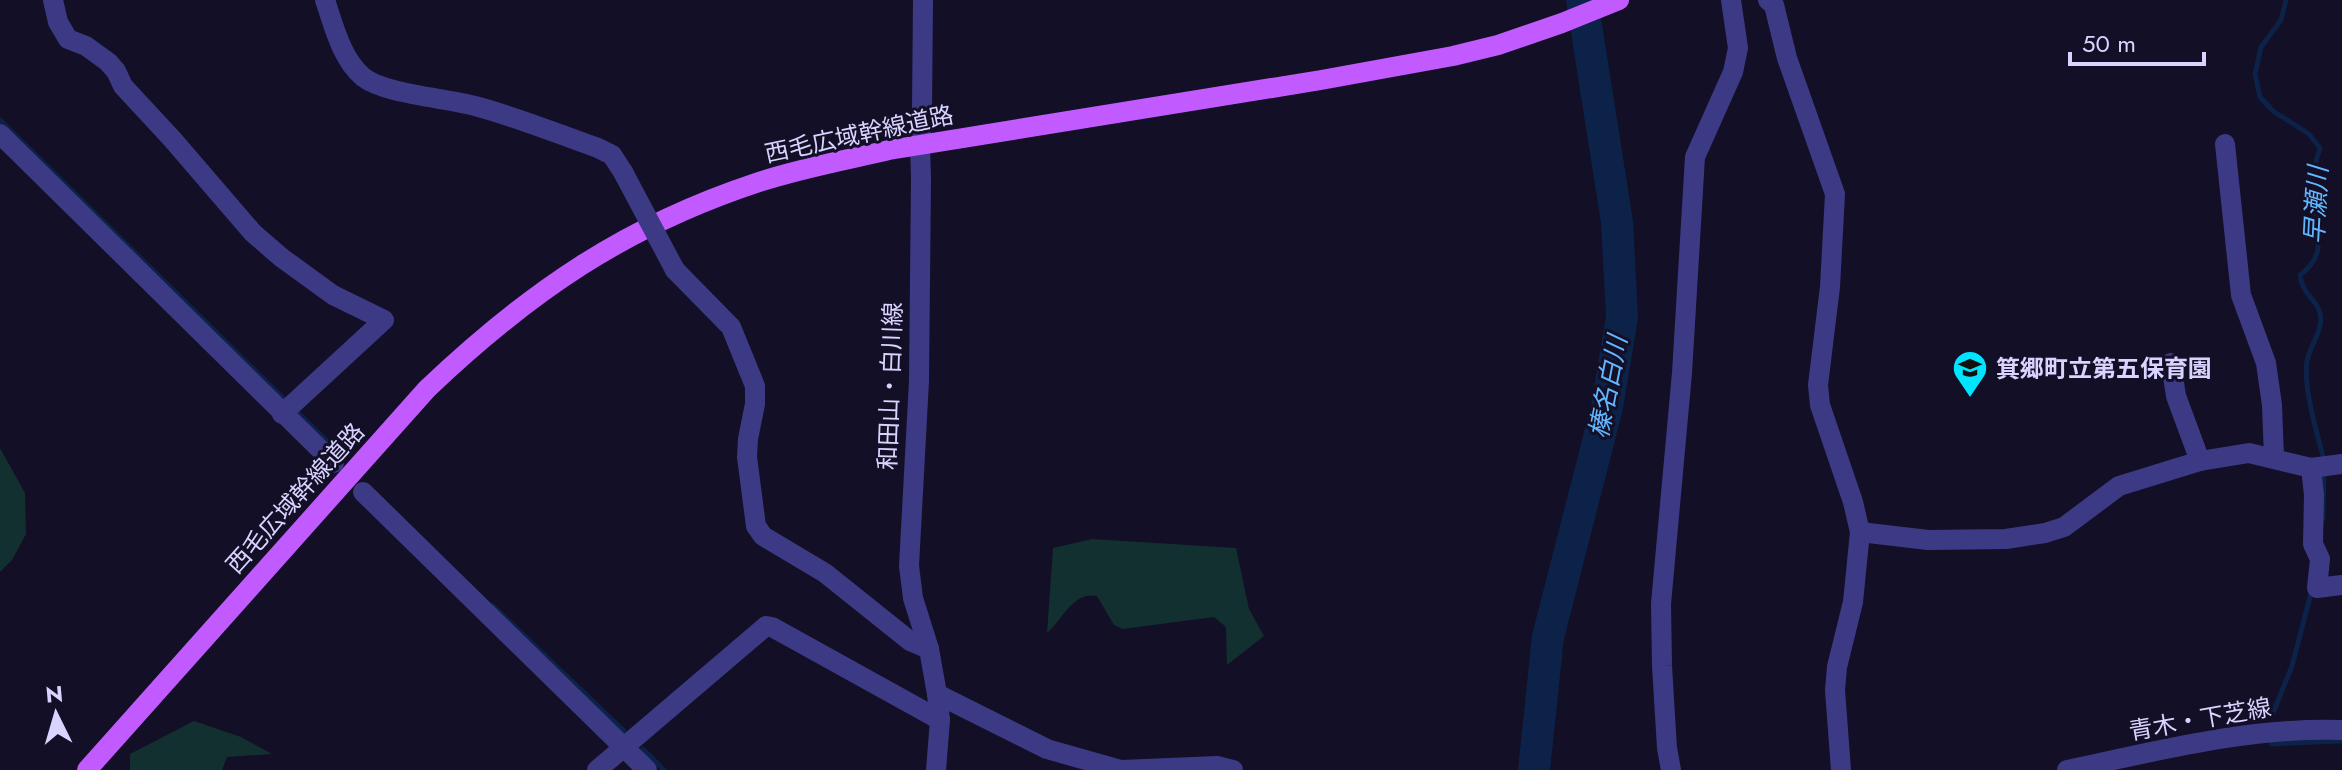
<svg xmlns="http://www.w3.org/2000/svg" width="2342" height="770" viewBox="0 0 2342 770" font-family="Jost,'Noto Sans JP',sans-serif">
	<rect width="100%" height="100%" fill="#130f26"/>
	<g fill="#12302f">
		<polygon points="0,448 25,493 26,534 12,560 0,572"/>
		<path d="M 1092,539 L 1236,548 L 1249,609 L 1264,636 L 1227,665 L 1226,627 L 1214,617 L 1123,629 L 1114,625 L 1097,596 C 1073,591 1063,619 1047,633 L 1053,548 Z"/>
		<polygon points="194,721 241,737 272,754 227,757 222,770 130,770 130,754"/>
	</g>
	<g fill="none" stroke-linecap="round" stroke-linejoin="round">
		<g stroke="#0c2248" stroke-width="5">
			<path d="M 2286,0 L 2281,20 L 2261,47 L 2255,74 L 2260,97 L 2273,111 L 2309,134 L 2320,148 C 2312,170 2311,194 2314,218 C 2315,227 2319,240 2318,249 C 2316,260 2308,269 2300,275 C 2302,295 2317,299 2320,313 C 2324,331 2310,344 2307,361 C 2303,388 2317,433 2324,460"/>
			<polyline points="0,120 287,402"/>
			<polyline points="294,409 341,455"/>
			<polyline points="2323,519 2324,470"/>
			<polyline points="493,606 624,731"/>
			<polyline points="2273,713 2292,666 2312,589"/>
			<polyline points="2271,744 2342,741"/>
			<polyline points="643,749 664,770"/>
		</g>
		<polyline stroke="#0c2248" stroke-width="32" points="1534,770 1548,637 1607,407 1622,317 1617,222 1582,0"/>
		<g stroke="#3d3a85" stroke-width="20">
			<polyline points="53,0 58,22 68,39 86,46 108,62 116,71 123,86 173,140 253,233 282,258 333,295 384,320 282,414"/>
			<path d="M 325,0 C 334,26 341,58 363,77 C 384,94 447,98 475,106 C 517,117 558,134 598,148 L 612,155 L 623,172"/>
			<polyline points="923,0 922,110 920,145 921,178 919,381 909,566 913,598 929,649 937,694 940,720 936,770"/>
			<polyline points="1768,0 1774,5 1787,58 1835,194 1830,287 1818,385 1820,405 1853,502 1860,532 1853,602 1837,667 1835,690 1841,770"/>
			<polyline points="0,134 334,463"/>
			<polyline points="2225,144 2241,295 2266,363 2272,405 2274,458"/>
			<polyline points="675,270 731,327 755,386 755,404 748,439 747,457 756,526 763,536 825,573 910,641 929,649"/>
			<polyline points="2171,363 2176,396 2200,461"/>
			<polyline points="2311,468 2314,495 2313,544 2320,559 2317,588 2342,585"/>
			<polyline points="363,492 647,770"/>
			<polyline points="1860,532 1928,540 2006,539 2045,533 2064,527 2119,486 2200,461 2249,453 2311,468 2342,464"/>
			<polyline points="937,694 1047,749 1121,770 1217,766 1233,770"/>
			<polyline points="597,770 766,626 772,627 940,720"/>
			<polyline points="1671,770 1667,748 1662,666 1661,604 1682,373 1695,157 1733,72 1738,48 1731,0"/>
			<path d="M 2067,770 C 2158,751 2248,727 2342,730"/>
		</g>
		<path stroke="#c25bff" stroke-width="20" d="M 87,770 L 427,389 C 529,292 625,226 759,182 C 802,168 846,160 889,150 L 1321,80 L 1453,56 L 1498,45 L 1562,23 L 1619,0"/>
		<polyline stroke="#3d3a85" stroke-width="20" points="623,172 675,270"/>
	</g>
	<defs>
		<symbol id="school-pin" viewBox="-11 -11 22 30"><path d="M0 17L-7.5 6A9.5 9.5 0 1 1 7.5 6Z" fill="#00e5ff" stroke="#130f26"/><path d="M0-5L7-2L0 1L-7-2ZM-4 1L0 2.5L4 1V4Q0 6-4 4Z" fill="#111"/></symbol>
	</defs>
	<g fill-rule="evenodd">
		<use href="#school-pin" x="1950" y="348" width="40" height="54"/>
	</g>
	<g text-anchor="middle" dominant-baseline="central" stroke-width="6" stroke-linejoin="round" paint-order="stroke">
		<g font-size="24" fill="#d9d4ff" stroke="#130f26">
			<text transform="translate(859 134) rotate(-12)">西毛広域幹線道路</text>
			<text transform="translate(890 386) rotate(-88)">和田山・白川線</text>
			<text transform="translate(295 498) rotate(-48)">西毛広域幹線道路</text>
			<text transform="translate(2200 719) rotate(-10)">青木・下芝線</text>
		</g>
		<g font-size="24" font-weight="bold" fill="#d9d4ff" stroke="#130f26" text-anchor="start">
			<text x="1996" y="368">箕郷町立第五保育園</text>
		</g>
		<g font-size="26" font-style="italic" fill="#62b6ff" stroke="#130f26">
			<text transform="translate(2316 205) rotate(-87)">早瀬川</text>
			<text transform="translate(1608 387) rotate(-79)">榛名白川</text>
		</g>
	</g>
	<g transform="translate(56 714) rotate(355)" stroke="#130f26" stroke-width="6" paint-order="stroke">
	<path d="M0-6L14 30L0 20L-14 30Z" fill="#d9d4ff"/>
	<text y="-12" font-size="22" font-weight="bold" text-anchor="middle" fill="#d9d4ff">N</text>
	</g>
	<path d="M2070 52v12h134v-12" fill="none" stroke="#d9d4ff" stroke-width="4"/>
	<text x="2082" y="52" font-size="24" fill="#d9d4ff" stroke="#130f26" stroke-width="6" paint-order="stroke">50 m</text>
</svg>
